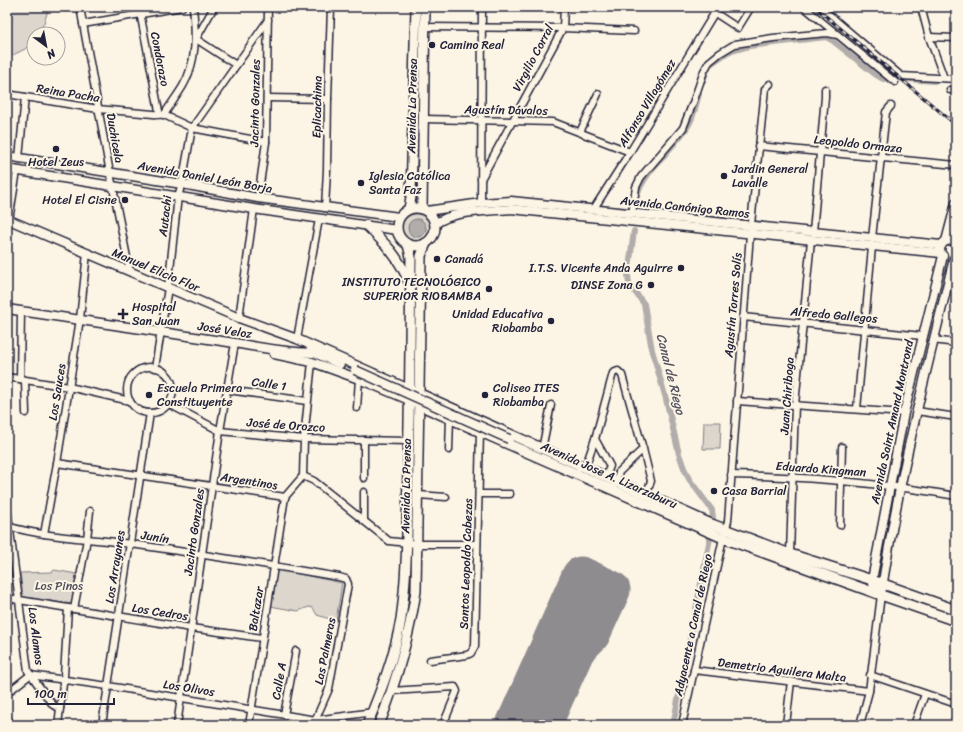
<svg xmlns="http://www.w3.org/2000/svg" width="963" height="732" viewBox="0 0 963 732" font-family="Sriracha,sans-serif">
	<rect width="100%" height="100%" fill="#fcf5e5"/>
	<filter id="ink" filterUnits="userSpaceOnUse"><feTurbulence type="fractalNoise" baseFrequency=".025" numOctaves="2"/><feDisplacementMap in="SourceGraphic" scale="8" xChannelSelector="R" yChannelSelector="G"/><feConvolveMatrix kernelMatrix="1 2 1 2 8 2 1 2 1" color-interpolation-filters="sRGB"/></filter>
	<g filter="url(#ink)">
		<g fill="#dcd6cc" stroke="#7f7c84">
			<polygon points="7,7 49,7 44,23 38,34 34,34 34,40 25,49 7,58"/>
			<circle cx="416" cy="228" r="14"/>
			<polygon points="704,422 721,422 720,449 703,449"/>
			<polygon points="276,569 342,583 336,621 317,615 313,608 309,607 298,611 270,606"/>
			<polygon points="54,570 77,574 72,604 23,597 20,573 52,572"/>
		</g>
		<circle fill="#b2adab" stroke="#78757e" cx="417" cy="228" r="9"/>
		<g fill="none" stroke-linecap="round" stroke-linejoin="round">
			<g stroke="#b2adab" stroke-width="6">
				<polyline points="907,79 934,81"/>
				<polyline points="703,81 709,65 728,52 749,46 826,37 833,41 876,75 883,79 889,79"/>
				<path d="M 637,197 C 641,174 675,147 688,126 C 694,117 696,104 699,94"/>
				<polyline points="634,231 628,275 629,284 644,304 652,350 666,399 679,454 684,468 689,479 712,510 713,518"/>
				<polyline points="673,725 710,538"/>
			</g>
			<polyline stroke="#8f8c90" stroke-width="39" points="515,725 581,576 611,590 591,634 576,649 542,725"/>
			<defs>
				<g id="street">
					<polyline points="80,7 110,173 130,272"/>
					<polyline points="139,7 159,111 158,115"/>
					<polyline points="804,7 895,82"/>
					<polyline points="820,7 901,76 956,79"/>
					<polyline points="921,7 929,37 944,78"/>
					<polyline points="715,13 738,28 751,7"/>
					<polyline points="83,24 182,7"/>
					<polyline points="425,27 563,28 634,31"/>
					<polyline points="929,37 956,38"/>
					<polyline points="196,39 236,65"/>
					<polyline points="196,39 214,7"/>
					<polyline points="950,90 956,90"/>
					<polyline points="7,94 98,109 164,115 192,128 266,142"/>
					<polyline points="267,98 328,99"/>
					<path d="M 164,115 C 170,105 177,96 183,86 C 197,62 196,34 193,7"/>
					<polyline points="424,119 553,122 630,152"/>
					<polyline points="580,132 598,94"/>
					<polyline points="758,146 956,165"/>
					<polyline points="19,158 25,97"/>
					<polyline points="481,179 563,28 564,7"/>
					<polyline points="258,198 266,142 268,7"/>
					<polyline points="481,203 482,7"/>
					<polyline points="325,208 327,170 328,99 331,7"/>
					<polyline points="593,210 630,152 718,7"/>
					<polyline points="632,214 636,187 641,177 683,128 694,100 704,71 709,62 720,53 735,44 773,38 816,34 827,33 838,35"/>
					<polyline points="9,220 17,171"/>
					<polyline points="813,232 825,97 825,89"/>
					<polyline points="872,238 886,112 891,106"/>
					<polyline points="743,317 922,336"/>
					<polyline points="239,318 254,209"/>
					<polyline points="297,339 319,219"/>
					<polyline points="933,340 956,343"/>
					<circle cx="150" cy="390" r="23"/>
					<polyline points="155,368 168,288 178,196 182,184 192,128 268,20"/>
					<polyline points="7,377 69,387 130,401"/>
					<polyline points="20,379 21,311"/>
					<polyline points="25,380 26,413"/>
					<polyline points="228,390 307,401"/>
					<polyline points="737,401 904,413"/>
					<polyline points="169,404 220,431 304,439 409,441"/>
					<polyline points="357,408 359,379"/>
					<polyline points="857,409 872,247"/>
					<polyline points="917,411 956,417"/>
					<polyline points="595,439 610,466 606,477"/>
					<polyline points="364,440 364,478"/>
					<polyline points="542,449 551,405"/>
					<polyline points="449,450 450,418"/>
					<polyline points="57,463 285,497"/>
					<polyline points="585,468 595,439 613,373 618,371 622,375 643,449 651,481 646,495"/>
					<path d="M 731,475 C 807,477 881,483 956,496"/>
					<polyline points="303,476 314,481 389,541 417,544 477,544"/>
					<polyline points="303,476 304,439 312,362"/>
					<polyline points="615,484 619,472 643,449"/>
					<polyline points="364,492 364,521"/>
					<polyline points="479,494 510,494"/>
					<polyline points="418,495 446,497"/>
					<polyline points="285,497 303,476"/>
					<polyline points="7,507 28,671 53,705 60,708"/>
					<polyline points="840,525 842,447"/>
					<path d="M 7,526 C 47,538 90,538 131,544 C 200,554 269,565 339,577 L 346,579 L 348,584 L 329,689 L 313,725"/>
					<polyline points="44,534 57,463 80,319 87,253"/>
					<polyline points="790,554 795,405 811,240"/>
					<polyline points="7,598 191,628 262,638"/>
					<polyline points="74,609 87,539 90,511"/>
					<polyline points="430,660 467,655 471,653 475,646 480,431"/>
					<polyline points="694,670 869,691"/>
					<polyline points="870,675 956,704"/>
					<polyline points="391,691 455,687 457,691 443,725"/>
					<polyline points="7,693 30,675 108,686 316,720 373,712"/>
					<polyline points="284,715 296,651"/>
					<polyline points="7,718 11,725"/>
					<polyline points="58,725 64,676 68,608"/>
					<polyline points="102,725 150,413"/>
					<polyline points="177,725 220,431 235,343"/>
					<polyline points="249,725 285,497"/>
					<polyline points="682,725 723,538 728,521 750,234 765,89 770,84"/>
					<polyline points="786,725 791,681"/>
					<polyline points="860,725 869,691 881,595"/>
					<polyline points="914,725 925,694"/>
				</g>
				<g id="secondary">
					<polyline points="7,156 182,184 258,198 399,217"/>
					<polyline points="7,169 254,209 397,230"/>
					<polyline points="427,211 481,203 511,201 941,245"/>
					<polyline points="7,219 239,318 297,339 418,393"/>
					<path d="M 435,224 C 454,210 488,211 511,209 L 941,253"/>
					<polyline points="946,241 956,203"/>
					<path d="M 940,249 C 942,241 949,238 956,242"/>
					<path d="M 7,309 L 235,343 C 261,348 287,352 313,353"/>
					<polyline points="310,351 340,364"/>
					<polyline points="274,354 312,362 359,379 414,402"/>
					<polyline points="876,593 872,580 904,413 943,256"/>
					<path d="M 881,595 C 898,482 926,370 954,259"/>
				</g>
				<g id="primary">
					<circle cx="416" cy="227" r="19"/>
					<polyline points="409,209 411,197 416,7"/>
					<polyline points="422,209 425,7"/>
					<path d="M 366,225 C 385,243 399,257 409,282"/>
					<polyline points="418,393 709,523 790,554 872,580 956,610"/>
					<polyline points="419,405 723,538 881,595 956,621"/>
					<path d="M 367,725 C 381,691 395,655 401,619 C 408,569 407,518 408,468 C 410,398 410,327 411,257 L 408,245"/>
					<path d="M 379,725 C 396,682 409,637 416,591 L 421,256 L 426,243"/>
				</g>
			</defs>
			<use href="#street" stroke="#22223b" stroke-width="9"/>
			<use href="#secondary" stroke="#22223b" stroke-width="11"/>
			<use href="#primary" stroke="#22223b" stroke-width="12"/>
			<use href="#street" stroke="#fcf5e5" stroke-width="6"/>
			<use href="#secondary" stroke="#fcf5e5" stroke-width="8"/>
			<use href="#primary" stroke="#fcf5e5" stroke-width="9"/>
			<defs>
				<polyline id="rail" points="815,7 956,125"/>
			</defs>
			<use href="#rail" stroke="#22223b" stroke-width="3"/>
			<use href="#rail" stroke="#fcf5e5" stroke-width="1.5" stroke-dasharray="4.5" stroke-linecap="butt"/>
			<defs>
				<polyline id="secondary-bridge" points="355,370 509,439"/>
			</defs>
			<use href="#secondary-bridge" stroke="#22223b" stroke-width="11" stroke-linecap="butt"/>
			<use href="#secondary-bridge" stroke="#fcf5e5" stroke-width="8"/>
		</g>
	</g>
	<g fill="#22223b" stroke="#fcf5e5" stroke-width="1.5">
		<circle cx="432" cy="45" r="4"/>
		<circle cx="56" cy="149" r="4"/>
		<circle cx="724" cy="176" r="4"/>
		<circle cx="361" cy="183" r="4"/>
		<circle cx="125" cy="200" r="4"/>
		<circle cx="437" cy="259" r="4"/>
		<circle cx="681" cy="268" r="4"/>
		<circle cx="651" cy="285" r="4"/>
		<circle cx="489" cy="289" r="4"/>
		<path d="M121 308h4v4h4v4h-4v4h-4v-4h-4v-4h4z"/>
		<circle cx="551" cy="321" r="4"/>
		<circle cx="149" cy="395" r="4"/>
		<circle cx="485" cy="395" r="4"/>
		<circle cx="714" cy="491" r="4"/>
	</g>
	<g text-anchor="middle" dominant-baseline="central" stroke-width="4" stroke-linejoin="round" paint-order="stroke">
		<g font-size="12" fill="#22223b" stroke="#fcf5e5" text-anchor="start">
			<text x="440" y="45">Camino Real</text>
			<text x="56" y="162" text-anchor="middle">Hotel Zeus</text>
			<text x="732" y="169">Jardin General<tspan x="732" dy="14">Lavalle</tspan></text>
			<text x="369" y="176">Iglesia Católica<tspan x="369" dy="14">Santa Faz</tspan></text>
			<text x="117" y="200" text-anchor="end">Hotel El Cisne</text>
			<text x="445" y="259">Canadá</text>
			<text x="673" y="268" text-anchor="end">I.T.S. Vicente Anda Aguirre</text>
			<text x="481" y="282" text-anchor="end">INSTITUTO TECNOLÓGICO<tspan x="481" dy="14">SUPERIOR RIOBAMBA</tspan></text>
			<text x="643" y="285" text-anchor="end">DINSE Zona G</text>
			<text x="132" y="307">Hospital<tspan x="132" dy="14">San Juan</tspan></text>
			<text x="543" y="314" text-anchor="end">Unidad Educativa<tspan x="543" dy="14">Riobamba</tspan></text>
			<text x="157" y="388">Escuela Primera<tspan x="157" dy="14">Constituyente</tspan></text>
			<text x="493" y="388">Coliseo ITES<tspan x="493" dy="14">Riobamba</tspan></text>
			<text x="722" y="491">Casa Barrial</text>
		</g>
		<g font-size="12" fill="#22223b" stroke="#fcf5e5">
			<text transform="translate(533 58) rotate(-62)">Virgilio Corral</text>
			<text transform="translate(160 59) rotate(79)">Condorazo</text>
			<text transform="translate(68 93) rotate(9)">Reina Pacha</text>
			<text transform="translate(255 103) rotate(-89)">Jacinto Gonzales</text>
			<text transform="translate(647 103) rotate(-59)">Alfonso Villagómez</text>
			<text transform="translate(412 106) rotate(-89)">Avenida La Prensa</text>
			<text transform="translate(317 107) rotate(-89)">Eplicachima</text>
			<text transform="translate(506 110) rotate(1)">Agustín Dávalos</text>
			<text transform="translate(115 138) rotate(80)">Duchicela</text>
			<text transform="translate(858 144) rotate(6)">Leopoldo Ormaza</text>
			<text transform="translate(205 177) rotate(10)">Avenida Daniel León Borja</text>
			<text transform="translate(685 207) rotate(6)">Avenida Canónigo Ramos</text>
			<text transform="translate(165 216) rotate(-83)">Autachi</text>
			<text transform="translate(156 270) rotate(23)">Manuel Elicio Flor</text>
			<text transform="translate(733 305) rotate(-85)">Agustín Torres Solís</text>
			<text transform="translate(834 315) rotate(5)">Alfredo Gallegos</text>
			<text transform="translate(225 330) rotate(9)">José Veloz</text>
			<text transform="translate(269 384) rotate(8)">Calle 1</text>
			<text transform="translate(57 392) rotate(-81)">Los Sauces</text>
			<text transform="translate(787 396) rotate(-86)">Juan Chiriboga</text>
			<text transform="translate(892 422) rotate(-78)">Avenida Saint Amand Montrond</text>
			<text transform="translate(286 425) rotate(4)">José de Orozco</text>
			<text transform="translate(821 469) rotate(4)">Eduardo Kingman</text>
			<text transform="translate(609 475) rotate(24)">Avenida Jose A. Lizarzaburu</text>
			<text transform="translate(249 481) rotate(9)">Argentinos</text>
			<text transform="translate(406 486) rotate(-89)">Avenida La Prensa</text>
			<text transform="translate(194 532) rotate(-82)">Jacinto Gonzales</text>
			<text transform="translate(155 537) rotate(9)">Junín</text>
			<text transform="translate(466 564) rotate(-88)">Santos Leopoldo Cabezas</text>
			<text transform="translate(115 567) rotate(-81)">Los Arrayanes</text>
			<text transform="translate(256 609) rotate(-81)">Baltazar</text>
			<text transform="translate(160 612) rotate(9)">Los Cedros</text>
			<text transform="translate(693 625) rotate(-78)">Adyacente a Canal de Riego</text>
			<text transform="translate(36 636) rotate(83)">Los Alamos</text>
			<text transform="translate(325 651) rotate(-79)">Las Palmeras</text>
			<text transform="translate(782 670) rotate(7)">Demetrio Aguilera Malta</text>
			<text transform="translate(279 681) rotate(-80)">Calle A</text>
			<text transform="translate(189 688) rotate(9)">Los Olivos</text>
		</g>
		<g font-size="12" fill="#504f5f" stroke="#fcf5e5">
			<text x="59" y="586">Los Pinos</text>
		</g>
		<g font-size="13" font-style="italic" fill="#545362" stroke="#fcf5e5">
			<text transform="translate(671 374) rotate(76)">Canal de Riego</text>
		</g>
	</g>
	<rect width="963" height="732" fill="none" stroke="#fcf5e5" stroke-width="24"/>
	<rect x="12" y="12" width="939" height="708" fill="none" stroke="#22223b" stroke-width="1.5" filter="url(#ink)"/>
	<g transform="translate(46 46) rotate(148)"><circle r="19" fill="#fcf5e5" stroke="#a5a1a1"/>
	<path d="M0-3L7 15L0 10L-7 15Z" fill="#22223b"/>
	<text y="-6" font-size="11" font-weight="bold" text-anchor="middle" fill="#22223b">N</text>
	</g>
	<path d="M28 698v6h86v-6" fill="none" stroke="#22223b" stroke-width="2"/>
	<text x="34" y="698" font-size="12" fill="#22223b" stroke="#fcf5e5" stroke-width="3" paint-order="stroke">100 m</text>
</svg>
